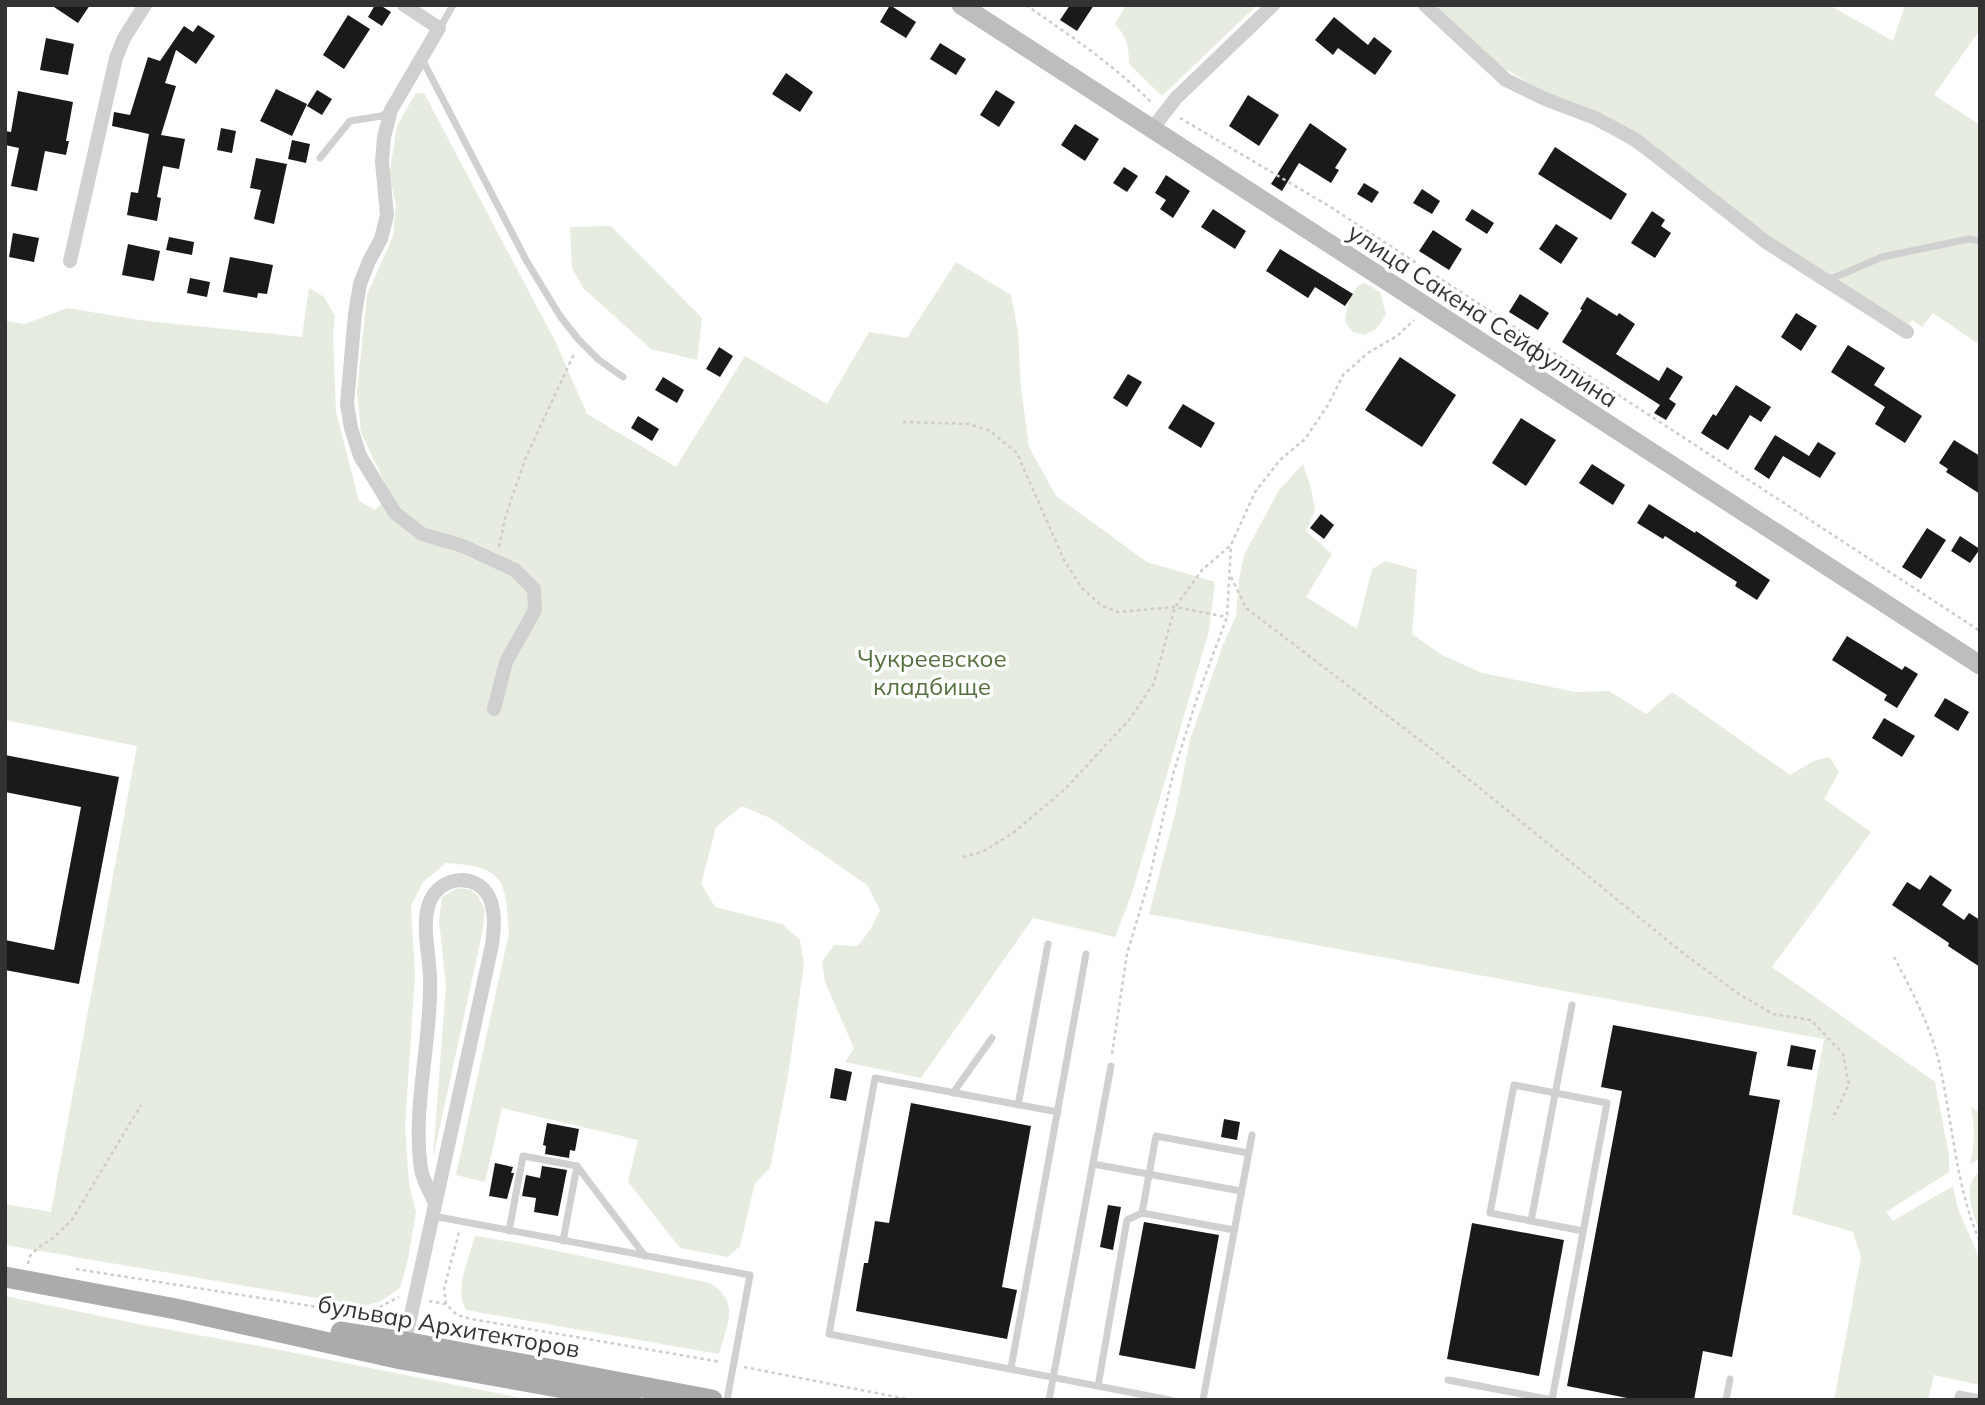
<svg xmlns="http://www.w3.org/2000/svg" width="1985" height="1405" viewBox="0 0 1985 1405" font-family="Mulish,sans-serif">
	<rect width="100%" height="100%" fill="#fff"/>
	<g fill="#e6ecdf">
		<path d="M 1126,5 L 1257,5 L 1162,96 L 1129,64 C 1129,47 1127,37 1115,24 Z"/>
		<polygon points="1435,5 1829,5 1893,41 1905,5 1980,7 1979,31 1934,95 1980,125 1980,345 1933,313 1922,327 1912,320 1907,327 1788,252 1605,129 1497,64"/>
		<path d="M 424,93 L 556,343 L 587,414 L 676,467 L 745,356 L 827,404 L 869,332 L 907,338 L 956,262 L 1011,295 L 1018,332 L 1021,388 L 1029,447 L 1056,496 L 1147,562 L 1215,582 L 1209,631 L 1131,896 L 1115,937 L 1033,918 L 921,1078 L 845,1062 L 854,1048 L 825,982 L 822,962 L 834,945 L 858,946 L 870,930 L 880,910 L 867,885 L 770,818 L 742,806 L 716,827 L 701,884 L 715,907 L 782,924 L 800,940 L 804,964 L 788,1076 L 770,1168 L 755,1183 L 740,1246 L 728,1257 L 680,1248 L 628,1182 L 638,1140 L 502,1108 L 485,1182 L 456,1175 L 509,933 C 506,878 504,867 446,863 L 423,882 L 411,906 L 415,975 L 405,1127 L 409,1184 L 416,1212 L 408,1259 L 400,1288 L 381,1301 L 364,1306 L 5,1245 L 5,1204 L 51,1212 L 137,746 L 5,720 L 5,321 L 25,324 L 67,308 L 139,320 L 302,337 L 309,288 L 324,297 L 335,316 L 333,334 L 336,412 L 359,501 L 375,510 L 391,495 L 361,433 L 357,391 L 367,295 L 393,236 L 396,204 L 389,176 L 397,126 L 415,94 Z"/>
		<polygon points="611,226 702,318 697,360 651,349 583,288 572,268 570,227"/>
		<path d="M 1365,283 L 1380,292 L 1386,315 L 1375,330 L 1364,335 L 1353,332 L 1345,322 C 1346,309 1351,286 1365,283 Z"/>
		<polygon points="1303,464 1311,488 1315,510 1306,531 1332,554 1306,597 1357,629 1372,569 1386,561 1417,570 1412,634 1442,655 1482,673 1576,692 1609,691 1646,714 1672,692 1790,775 1814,761 1829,757 1839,772 1824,799 1871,832 1772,967 1935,1082 1949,1156 1949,1172 1886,1212 1893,1221 1953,1186 1958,1209 1980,1260 1980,1385 1934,1375 1928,1400 1834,1400 1861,1257 1853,1232 1792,1214 1824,1039 1149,914 1176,810 1190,740 1223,645 1236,616 1239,580 1244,555 1279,490"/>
		<polygon points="458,888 471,890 478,896 485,911 482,934 433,1158 446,985 439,921 442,897"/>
		<path d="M 1971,1107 L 1980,1113 L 1980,1158 L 1970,1164 C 1975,1143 1975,1127 1971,1107 Z"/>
		<path d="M 1980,1171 L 1980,1234 C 1974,1213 1960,1187 1980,1171 Z"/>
		<path d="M 475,1236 L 518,1243 L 710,1283 C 741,1302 727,1325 719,1354 L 466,1310 C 454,1288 469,1259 475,1236 Z"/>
		<polygon points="5,1296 143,1325 275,1349 531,1400 5,1400"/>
	</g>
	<g fill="#1a1a1a">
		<polygon points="51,5 90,5 78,23"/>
		<polygon points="375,5 380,5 391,12 382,26 368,17"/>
		<polygon points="890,5 916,22 906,38 880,22"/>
		<polygon points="1070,5 1094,5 1077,31 1060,20"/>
		<polygon points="348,15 370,29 344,69 323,55"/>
		<polygon points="1334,17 1368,45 1374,37 1392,51 1375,75 1338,48 1333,55 1315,40"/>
		<polygon points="198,25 215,36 196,64 176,50 165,83 176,86 161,135 185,139 179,169 163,166 157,197 161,198 157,221 127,215 131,192 138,193 149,134 112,126 114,112 130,115 148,57 160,61 184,26 193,32"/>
		<polygon points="46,38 74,44 68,75 40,70"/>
		<polygon points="940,43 966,59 956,75 930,59"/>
		<polygon points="786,73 813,92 800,112 772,94"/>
		<polygon points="276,89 307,104 292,136 260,121"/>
		<polygon points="317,90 332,99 322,115 307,106"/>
		<polygon points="996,90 1015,102 999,127 980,115"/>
		<polygon points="18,91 73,102 66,141 69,141 66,155 45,151 37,191 11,186 19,148 5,145 5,131 11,132"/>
		<polygon points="1248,95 1279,115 1259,146 1229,126"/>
		<polygon points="1310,123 1347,149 1335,168 1339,170 1331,183 1299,163 1282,191 1271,184"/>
		<polygon points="1075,124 1099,139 1085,161 1061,145"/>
		<polygon points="221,128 236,131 232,153 217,150"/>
		<polygon points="292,140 310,144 306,163 288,159"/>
		<polygon points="1555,147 1627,194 1611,220 1538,174"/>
		<polygon points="256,158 287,164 274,224 254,219 261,190 250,188"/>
		<polygon points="1124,167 1138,176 1127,192 1113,183"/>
		<polygon points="1166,175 1190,191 1173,218 1160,209 1166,200 1155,193"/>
		<polygon points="1364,183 1379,192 1372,203 1357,194"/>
		<polygon points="1422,189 1440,201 1432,214 1413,203"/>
		<polygon points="1213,209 1246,231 1235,249 1201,227"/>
		<polygon points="1472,209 1494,223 1487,234 1465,220"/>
		<polygon points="1652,211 1665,220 1661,226 1671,233 1655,258 1631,243"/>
		<polygon points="1556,224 1578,238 1561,264 1539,249"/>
		<polygon points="1433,230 1462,249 1449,270 1419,251"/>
		<polygon points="13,233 39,238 34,262 9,257"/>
		<polygon points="169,237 194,242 192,255 166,250"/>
		<polygon points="128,244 160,251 154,281 122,275"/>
		<polygon points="1280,249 1353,294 1345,306 1315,287 1308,298 1266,271"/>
		<polygon points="230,257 273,265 267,294 258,293 257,298 223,292"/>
		<polygon points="190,278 210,282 207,297 187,293"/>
		<polygon points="1520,294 1549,313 1538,330 1509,312"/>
		<polygon points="1587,297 1617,316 1619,313 1635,324 1616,354 1659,381 1667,367 1683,377 1669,399 1676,404 1666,420 1654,413 1660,405 1562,342 1582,310 1580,309"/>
		<polygon points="1796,313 1817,326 1801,351 1781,337"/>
		<polygon points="1848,345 1885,368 1874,385 1922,416 1905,443 1875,424 1885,407 1831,372"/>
		<polygon points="719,347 733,356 720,377 706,369"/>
		<polygon points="1400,357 1456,395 1422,447 1365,410"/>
		<polygon points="1128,374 1142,382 1127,407 1113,398"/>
		<polygon points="663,377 684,390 677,403 655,390"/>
		<polygon points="1736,385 1771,407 1761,422 1750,415 1728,450 1701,433 1713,414 1716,416"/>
		<polygon points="1183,404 1215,423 1201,448 1168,428"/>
		<polygon points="638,416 659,429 652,441 631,428"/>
		<polygon points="1521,418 1556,440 1526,486 1492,463"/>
		<polygon points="1775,435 1809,456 1818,442 1836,453 1820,478 1783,456 1769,479 1754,469"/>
		<polygon points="1954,440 1980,456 1980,494 1946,472 1948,469 1939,463"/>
		<polygon points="1592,464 1625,485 1613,505 1579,483"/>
		<polygon points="1649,504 1695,533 1696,531 1770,580 1757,600 1735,586 1737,582 1665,536 1663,539 1637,523"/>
		<polygon points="1321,514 1334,525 1324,539 1310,528"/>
		<polygon points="1927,528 1946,540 1921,579 1902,567"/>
		<polygon points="1960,536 1980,549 1970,563 1951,551"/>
		<polygon points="1847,636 1902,670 1905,666 1918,674 1897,708 1884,700 1887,695 1832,660"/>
		<polygon points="1945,698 1969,712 1958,731 1934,716"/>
		<polygon points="1884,718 1915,736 1902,757 1872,738"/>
		<polygon points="5,755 119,777 79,984 5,970 5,940 54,950 81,807 5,792"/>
		<polygon points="1930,875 1952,890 1942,905 1964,920 1969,913 1980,920 1980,967 1948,946 1949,943 1892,905 1907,882 1920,890"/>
		<polygon points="1613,1025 1757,1052 1749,1095 1780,1100 1732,1357 1703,1351 1694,1400 1637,1400 1567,1386 1622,1091 1601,1087"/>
		<polygon points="1791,1045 1816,1050 1812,1070 1787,1066"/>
		<polygon points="835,1068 852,1072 846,1101 830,1098"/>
		<polygon points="911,1103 1031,1126 1002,1287 1017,1290 1007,1339 856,1311 864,1263 868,1263 875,1221 889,1223"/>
		<polygon points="1224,1119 1240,1122 1237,1140 1221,1137"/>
		<polygon points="547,1123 579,1129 575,1151 570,1150 569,1158 545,1154 546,1146 543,1145"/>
		<polygon points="495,1163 513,1167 511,1173 514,1173 507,1199 489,1196"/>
		<polygon points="542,1166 567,1170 558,1216 534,1212 536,1198 522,1196 526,1175 540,1178"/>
		<polygon points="1108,1205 1121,1207 1113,1250 1100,1247"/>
		<polygon points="1144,1222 1219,1235 1195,1369 1119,1355"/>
		<polygon points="1472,1223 1564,1240 1539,1376 1447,1359"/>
	</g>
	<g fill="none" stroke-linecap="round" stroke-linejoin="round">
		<g stroke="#cdcdcd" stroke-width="2.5" stroke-dasharray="3.5 3.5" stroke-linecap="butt">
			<path d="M 1026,5 C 1071,36 1115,66 1153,104"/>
			<polyline points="1180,118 1329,206 1980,631"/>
			<polyline points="903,422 969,424 990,431 1017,453 1064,560 1082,588 1102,606 1118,612 1175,607 1227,617"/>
			<polyline points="499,547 506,515 526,457 575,352"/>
			<polyline points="1231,577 1246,608 1434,751 1683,953 1739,994 1773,1014 1811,1020 1843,1054 1849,1085 1832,1119"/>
			<polyline points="963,857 982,852 1013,833 1065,789 1129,720 1154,683 1175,607 1202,570 1231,545 1255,492 1280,460 1305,439 1328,405 1343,375 1369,352 1397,336 1414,320"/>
			<path d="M 1894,957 C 1912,991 1932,1029 1940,1067 C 1952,1120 1957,1193 1980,1241"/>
			<polyline points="1112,1054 1127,954 1149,880 1173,774 1198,695 1227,617 1231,545"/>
			<polyline points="28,1264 30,1256 39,1247 53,1238 72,1220 141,1105"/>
			<polyline points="76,1269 356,1313 370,1312 399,1297"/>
			<polyline points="429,1301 446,1304 457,1315 471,1319 721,1362"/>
			<polyline points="446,1304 444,1289 459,1232"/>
			<polyline points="744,1367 912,1400"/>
		</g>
		<g stroke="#d0d0d0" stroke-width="7">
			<polyline points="440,28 453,5"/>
			<polyline points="422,59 526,260 560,316 578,339 599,360 623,377"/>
			<polyline points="320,158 350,121 381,116 390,111"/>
			<polyline points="1826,281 1882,257 1969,239 1980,241"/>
			<polyline points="953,1093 992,1038"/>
			<polyline points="1018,1105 1048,944"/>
			<polyline points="1058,1112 875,1078 829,1334 1170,1400"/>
			<polyline points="1093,1164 1241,1191"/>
			<polyline points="577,1166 645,1256"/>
			<polyline points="433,1216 750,1275 727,1400"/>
			<polyline points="1531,1221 1572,1005"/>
			<polyline points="1234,1230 1142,1213 1156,1136 1248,1153"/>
			<polyline points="509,1231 523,1156 577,1166 563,1241"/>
			<polyline points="1011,1368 1086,954"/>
			<polyline points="1448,1380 1553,1400"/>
			<polyline points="1098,1386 1127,1220 1142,1213"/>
			<polyline points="1049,1400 1111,1066"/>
			<polyline points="1203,1400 1252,1135"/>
			<polyline points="1552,1400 1607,1103 1514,1085 1490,1213 1583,1231"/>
			<polyline points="1726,1400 1730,1379"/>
			<polyline points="1957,1400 1959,1394 1980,1398"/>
		</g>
		<g stroke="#d0d0d0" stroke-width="14">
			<polyline points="404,5 439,28 391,110 384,137 382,162 387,215 381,239 369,261 360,284 355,314 347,404 351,428 360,456 395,513 422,534 463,546 515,570 534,589 535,610 506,662 494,709"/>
			<polyline points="1425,5 1506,80 1545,99 1595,118 1636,140 1766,242 1907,332"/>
			<polyline points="1152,129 1176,98 1273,5"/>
			<polyline points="70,261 116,58 124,38 145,5"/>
			<path d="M 405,1342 L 492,945 C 494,929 496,912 489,897 C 476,872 441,876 430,901 C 421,922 429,953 430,976 C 432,1041 412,1105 421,1169 C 423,1181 431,1193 435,1204"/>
		</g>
		<polyline stroke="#bdbdbd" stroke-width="19" points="961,5 1980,665"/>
		<g stroke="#ababab" stroke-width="21">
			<polyline points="5,1277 176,1309 401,1359 631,1400"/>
			<polyline points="341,1332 405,1342 712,1400"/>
		</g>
	</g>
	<g text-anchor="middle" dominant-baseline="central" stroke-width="7" stroke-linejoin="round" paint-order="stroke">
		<g font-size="24" fill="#333" stroke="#fff">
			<text transform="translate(1483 315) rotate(33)">улица Сакена Сейфуллина</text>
			<text transform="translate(449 1326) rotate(10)">бульвар Архитекторов</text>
		</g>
		<g font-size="24" fill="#56703f" stroke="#fff">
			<text x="932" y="658">Чукреевское<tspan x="932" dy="28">кладбище</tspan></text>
		</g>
	</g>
	<rect width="1985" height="1405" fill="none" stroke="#333333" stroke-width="14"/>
</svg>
